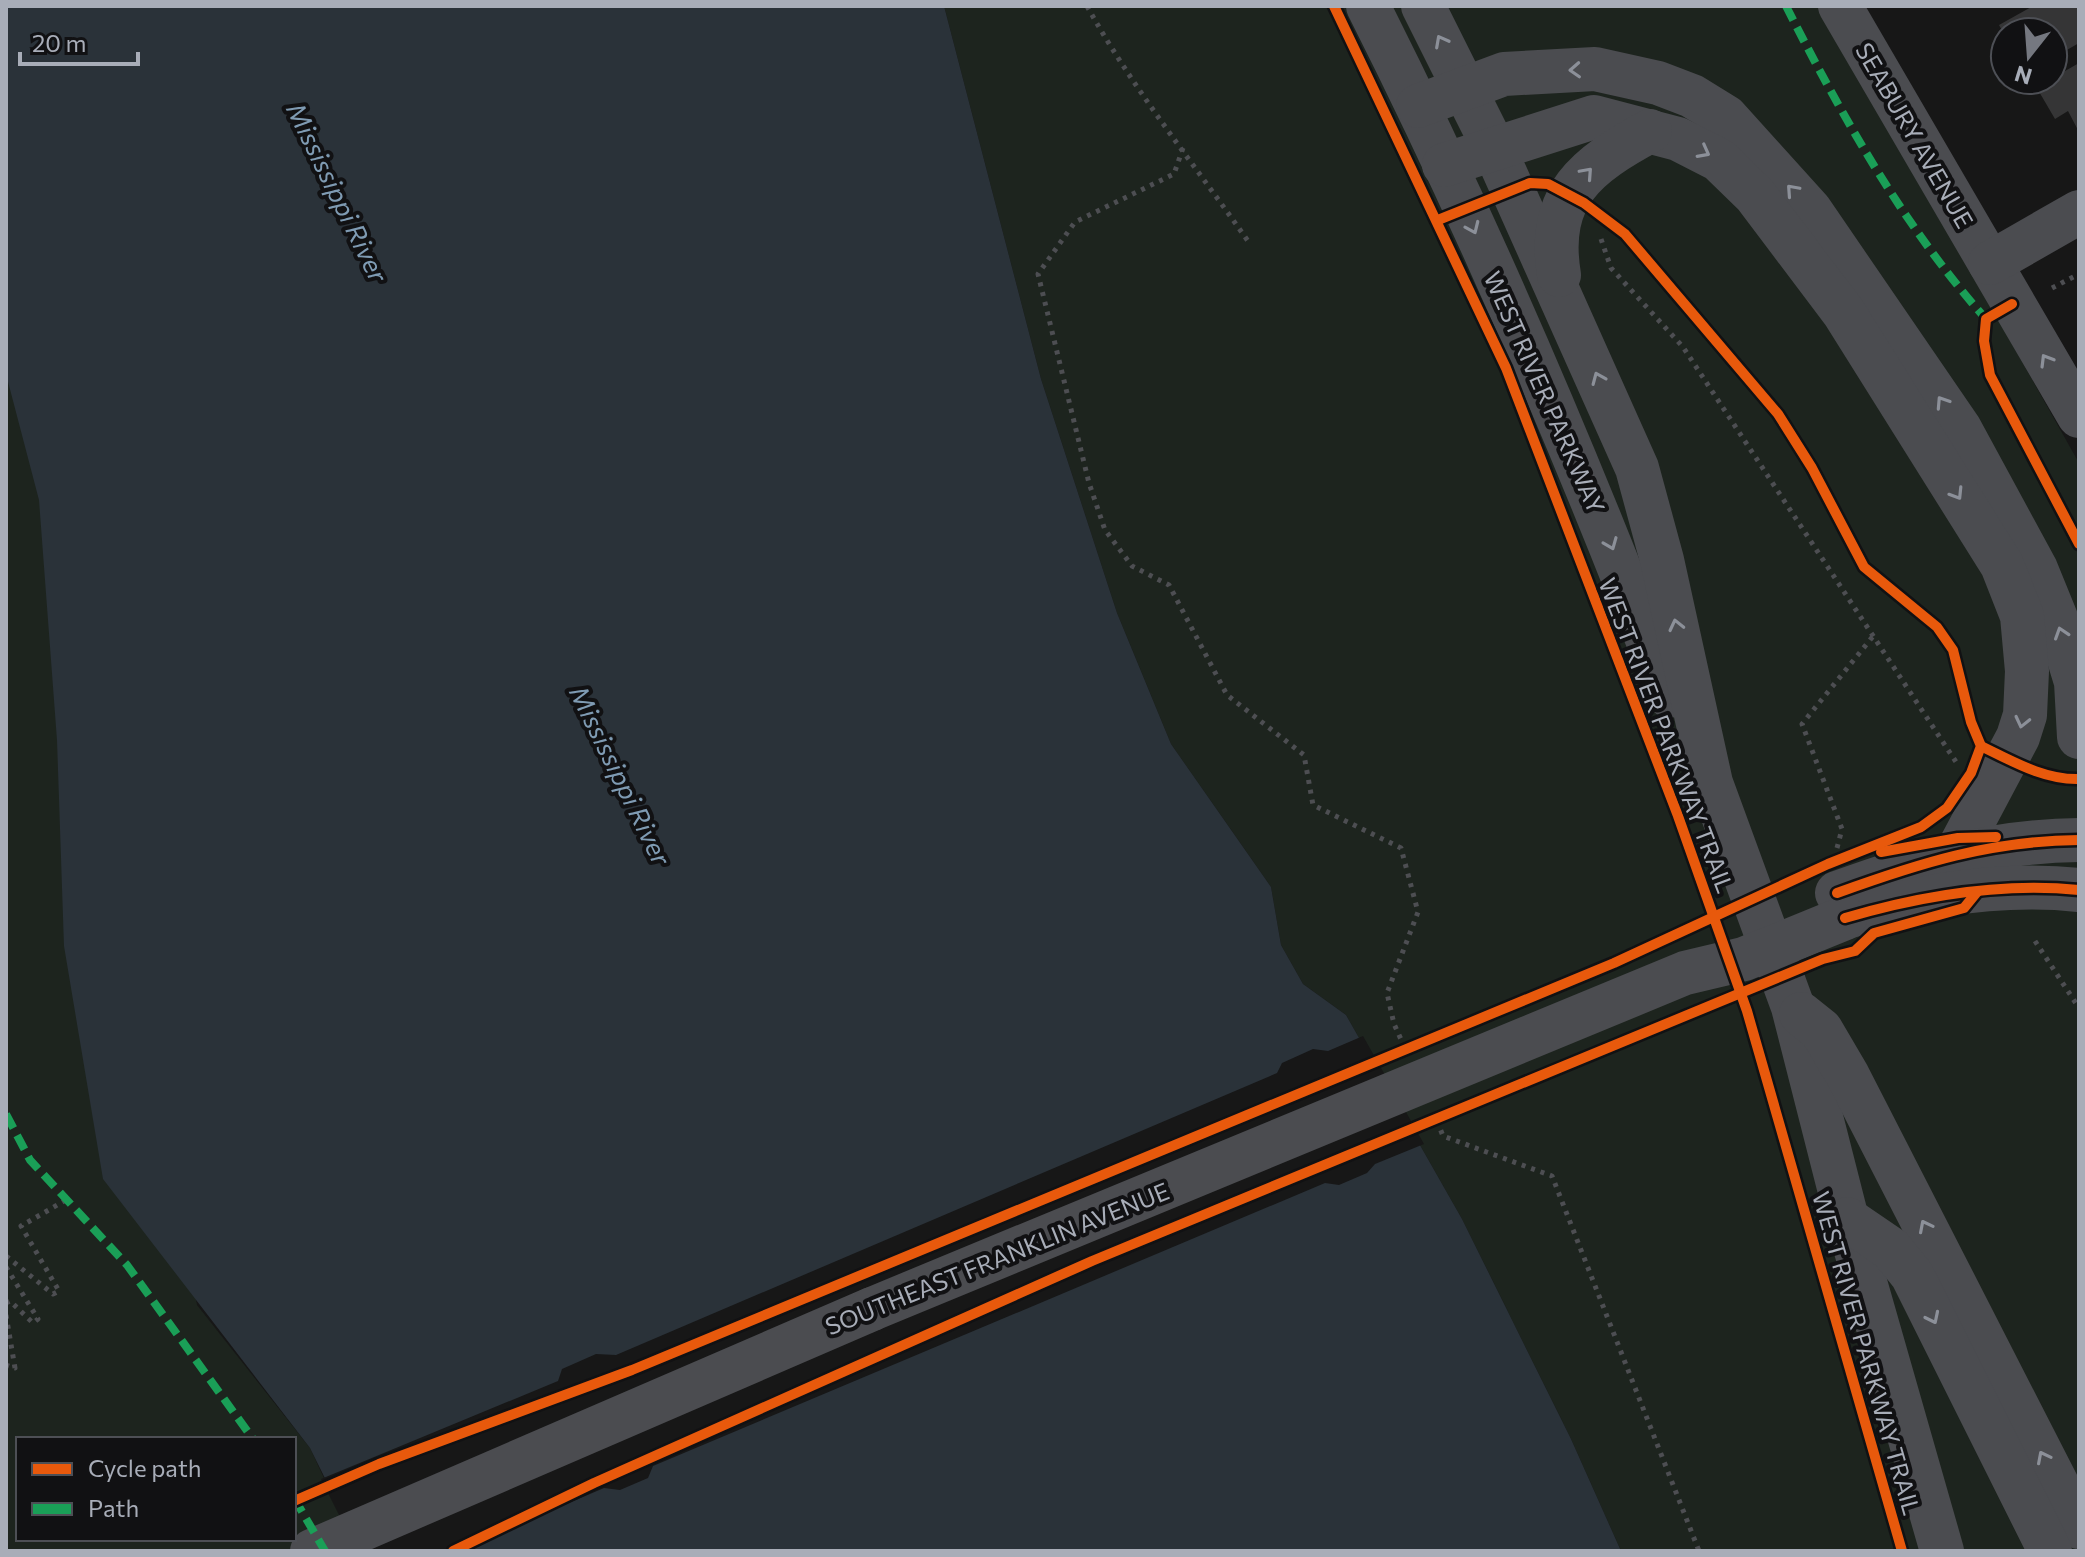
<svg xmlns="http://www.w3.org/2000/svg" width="2085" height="1557" viewBox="0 0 2085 1557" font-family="Commissioner,sans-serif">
	<rect width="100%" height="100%" fill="#171717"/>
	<g fill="#1d241e" fill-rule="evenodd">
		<polygon points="944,6 1822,6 2079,463 2079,1551 1621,1551 1571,1439 1462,1219 1346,1015 1303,984 1281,945 1271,887 1171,744 1117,613 1041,379"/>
		<path d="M 6,225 L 197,1305 L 310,1448 L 358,1551 L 6,1551 ZM 18,1439 L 294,1439 L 294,1539 L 18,1539 Z"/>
	</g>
	<polygon fill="#2a3239" points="6,6 944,6 1041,379 1117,613 1171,744 1271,887 1281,945 1303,984 1346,1015 1462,1219 1571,1439 1621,1551 361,1551 310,1448 103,1179 64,946 57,740 39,500 6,374"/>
	<polygon fill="#171717" points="1363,1036 1424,1144 1375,1164 1367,1173 1339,1185 1325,1183 653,1466 648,1478 620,1490 604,1488 457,1551 357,1551 321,1479 558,1381 562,1369 596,1354 616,1355 1277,1073 1282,1063 1313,1049 1328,1051"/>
	<g fill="#353536">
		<polygon points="2033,6 2079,6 2079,43 2053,58 2053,32 2005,32 2005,36 1999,25"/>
		<polygon points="2079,63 2079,132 2068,111 2055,119 2034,83 2053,80 2053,69 2058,75"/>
	</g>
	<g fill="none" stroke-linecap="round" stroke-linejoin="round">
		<g stroke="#4d4e52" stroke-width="5" stroke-dasharray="4 6" stroke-linecap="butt">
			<path d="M 1087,6 C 1134,91 1195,165 1250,244"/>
			<polyline points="1183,148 1174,174 1075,222 1038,274 1089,483 1105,530 1132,566 1169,585 1227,695 1304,755 1313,805 1401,848 1418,912 1387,993 1394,1024 1404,1046"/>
			<polyline points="1601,239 1611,268 1683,347 1958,765"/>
			<polyline points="2052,288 2079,274"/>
			<polyline points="1837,848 1842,829 1802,724 1874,635"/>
			<polyline points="2035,941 2079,1008"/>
			<polyline points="1437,1121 1443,1136 1552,1176 1699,1551"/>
			<polyline points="6,1256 53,1294 59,1291 21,1226 66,1200"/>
			<polyline points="6,1267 38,1319 33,1323 10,1301 6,1303"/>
			<polyline points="6,1315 15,1368 6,1365"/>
		</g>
		<g stroke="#4b4c50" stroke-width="44">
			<path d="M 1368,6 C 1481,230 1580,462 1669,696"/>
			<polyline points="1423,6 1493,146 1637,468 1662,560 1711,783 1793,1007 1847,1219 1942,1551"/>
			<polyline points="1840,6 2079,416"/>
			<polyline points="1418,106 1504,74 1595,69 1658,83 1692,96 1726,117 1810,210 1960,429 2036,569 2058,623 2076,682 2079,737"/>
			<polyline points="1444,165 1594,117 1678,139 1719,160 1755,195 1844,313 2002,565 2022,616 2027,671 2025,715 2018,737 1956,854"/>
			<polyline points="1990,263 2079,212"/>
			<path d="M 1559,275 C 1546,195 1587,165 1650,131"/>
			<path d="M 1837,893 C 1920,863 1989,841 2079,840"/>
			<path d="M 1847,917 C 1921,895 2001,882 2079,890"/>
			<polyline points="1801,1014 1821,1030 1848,1076 2079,1527"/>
			<polyline points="1847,1219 1891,1249 1912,1275 2050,1551"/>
			<polyline points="312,1551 872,1309"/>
		</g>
		<polyline stroke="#4b4c50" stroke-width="44" points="872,1309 1685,973 1744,959 1845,918"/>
		<g stroke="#1a9f57" stroke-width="8" stroke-dasharray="16 8" stroke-linecap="butt">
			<path d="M 1786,6 C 1842,116 1904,227 1986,319"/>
			<polyline points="6,1114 30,1160 127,1265 253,1439"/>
			<polyline points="294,1498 325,1551"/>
		</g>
		<defs>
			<g id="cycleway">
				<polyline points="1334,6 1506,368 1678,816 1747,1011 1902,1551"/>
				<polyline points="2012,304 1986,319 1984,341 1990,375 2079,544"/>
				<path d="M 1981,746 C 2012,761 2044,780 2079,779"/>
				<polyline points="1881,852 1958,838 1996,837"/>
				<path d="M 1837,893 C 1920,863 1989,841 2079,840"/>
				<path d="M 1845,918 C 1920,896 2000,882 2079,890"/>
				<polyline points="294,1501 379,1464 632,1370 1614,963 1828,864 1921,827 1947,808 1971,773 1981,746 1971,722 1953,650 1937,627 1864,567 1812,468 1778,414 1625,234 1584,203 1548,184 1530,183 1438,220"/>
				<polyline points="453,1551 594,1483 1092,1261 1823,959 1855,951 1874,933 1964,908 1977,892"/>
			</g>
		</defs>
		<use href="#cycleway" stroke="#111113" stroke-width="15"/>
		<use href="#cycleway" stroke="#e8590c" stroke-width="10"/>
	</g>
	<defs><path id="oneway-chevron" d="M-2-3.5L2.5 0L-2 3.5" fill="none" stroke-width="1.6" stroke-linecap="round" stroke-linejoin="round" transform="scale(2)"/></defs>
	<g stroke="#8c9099">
		<use href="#oneway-chevron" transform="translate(1441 41) rotate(-118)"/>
		<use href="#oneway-chevron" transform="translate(1575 70) rotate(177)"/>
		<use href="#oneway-chevron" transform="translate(1704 152) rotate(28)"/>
		<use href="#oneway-chevron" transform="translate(1587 173) rotate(-48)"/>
		<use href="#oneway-chevron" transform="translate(1792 190) rotate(-132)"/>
		<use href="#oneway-chevron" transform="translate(1473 228) rotate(66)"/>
		<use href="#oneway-chevron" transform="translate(2046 360) rotate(-121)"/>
		<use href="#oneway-chevron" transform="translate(1598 378) rotate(-113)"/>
		<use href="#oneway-chevron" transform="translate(1942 402) rotate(-123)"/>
		<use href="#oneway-chevron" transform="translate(1957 494) rotate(58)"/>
		<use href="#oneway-chevron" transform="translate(1611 544) rotate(68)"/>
		<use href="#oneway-chevron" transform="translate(1676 625) rotate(-103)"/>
		<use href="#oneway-chevron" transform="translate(2061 633) rotate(-108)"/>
		<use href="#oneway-chevron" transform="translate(2022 722) rotate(103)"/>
		<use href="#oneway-chevron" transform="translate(1925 1226) rotate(-117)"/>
		<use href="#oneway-chevron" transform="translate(1933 1318) rotate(64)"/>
		<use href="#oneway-chevron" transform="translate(2043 1457) rotate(-117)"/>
	</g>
	<g text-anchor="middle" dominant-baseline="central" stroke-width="8" stroke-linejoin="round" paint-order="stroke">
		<g font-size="24" fill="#a8adb8" stroke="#111113">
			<text transform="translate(1915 135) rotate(60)">SEABURY AVENUE</text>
			<text transform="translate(1545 392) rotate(66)">WEST RIVER PARKWAY</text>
			<text transform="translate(1667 735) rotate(69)">WEST RIVER PARKWAY TRAIL</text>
			<text transform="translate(997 1258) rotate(-22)">SOUTHEAST FRANKLIN AVENUE</text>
			<text transform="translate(1867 1353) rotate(74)">WEST RIVER PARKWAY TRAIL</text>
		</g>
		<g font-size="26" font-style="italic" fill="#7f9bb3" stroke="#111113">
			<text transform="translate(338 192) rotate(64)">Mississippi River</text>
			<text transform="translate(621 775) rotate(64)">Mississippi River</text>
		</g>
	</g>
	<rect width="2085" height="1557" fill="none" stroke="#a8adb8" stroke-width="16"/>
	<rect x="16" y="1437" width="280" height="104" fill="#111113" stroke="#4d4f55" stroke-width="2"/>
	<rect x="32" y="1463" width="40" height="12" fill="#e8590c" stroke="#4d4f55" stroke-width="2"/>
	<text x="88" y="1477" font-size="24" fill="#a8adb8">Cycle path</text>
	<rect x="32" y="1503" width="40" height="12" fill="#1a9f57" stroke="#4d4f55" stroke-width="2"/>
	<text x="88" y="1517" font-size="24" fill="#a8adb8">Path</text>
	<g transform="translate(2029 56) rotate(197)"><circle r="38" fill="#111113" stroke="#4d4f55" stroke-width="2"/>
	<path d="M0-6L14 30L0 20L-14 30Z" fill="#757880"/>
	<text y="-12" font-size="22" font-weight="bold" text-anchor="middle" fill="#a8adb8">N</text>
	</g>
	<path d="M20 52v12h118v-12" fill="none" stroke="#a8adb8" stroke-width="4"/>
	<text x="32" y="52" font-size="24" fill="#a8adb8" stroke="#111113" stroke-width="6" paint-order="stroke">20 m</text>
</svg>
